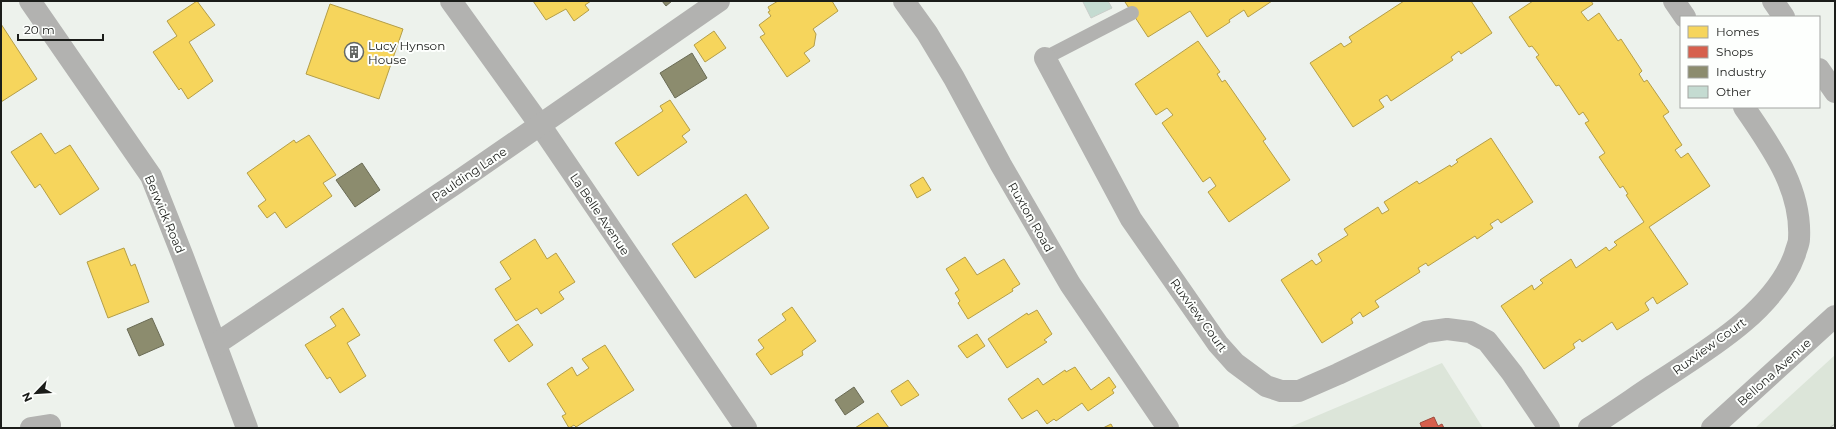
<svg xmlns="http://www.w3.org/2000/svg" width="1836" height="429" viewBox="0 0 1836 429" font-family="Montserrat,sans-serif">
	<rect width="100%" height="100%" fill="#edf2ec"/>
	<g fill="#dce5d9">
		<polygon points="1835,355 1835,428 1755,428"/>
		<polygon points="1442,363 1483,428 1288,428"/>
	</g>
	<g fill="#f6d55c" stroke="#b49e48">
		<polygon points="197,1 215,25 189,42 213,81 188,99 181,88 179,90 153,52 177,36 167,21"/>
		<polygon points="533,1 591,1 585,5 589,10 574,21 566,9 546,20"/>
		<polygon points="778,1 832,1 838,11 813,29 816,34 814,46 804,53 810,61 787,77 760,37 765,34 759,25 771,16 768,12 770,11 768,7"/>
		<polygon points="1127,1 1272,1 1248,17 1244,10 1229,20 1230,22 1207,37 1190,11 1148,37 1125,2"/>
		<polygon points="1404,1 1471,1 1492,33 1461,54 1459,51 1451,57 1453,60 1391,101 1387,95 1379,100 1384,107 1353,127 1310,63 1341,43 1344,47 1352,42 1349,37"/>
		<polygon points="1533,1 1591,1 1593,4 1581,12 1588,21 1599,13 1618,41 1621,39 1642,71 1639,74 1644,82 1647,80 1669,112 1663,116 1682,145 1675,150 1681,158 1688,153 1710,186 1649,227 1688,284 1657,304 1653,297 1645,303 1649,310 1617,330 1612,322 1582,342 1580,339 1573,344 1575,348 1544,369 1501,306 1532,285 1534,290 1543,283 1540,280 1571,259 1576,268 1606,247 1609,251 1617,245 1614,242 1644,222 1626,195 1628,194 1623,186 1620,188 1599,157 1605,153 1585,123 1589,121 1583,112 1579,115 1559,85 1556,86 1536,57 1539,55 1532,46 1529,47 1509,17"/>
		<polygon points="330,4 403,29 379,99 306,74"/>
		<polygon points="1,24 37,79 1,102"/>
		<polygon points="714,31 726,48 705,62 694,45"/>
		<polygon points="1198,41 1220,72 1217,74 1222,82 1225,80 1266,139 1263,141 1290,180 1229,222 1208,192 1216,186 1210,177 1203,182 1162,123 1173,115 1167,108 1156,115 1135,84"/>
		<polygon points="670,100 690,130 682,136 687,142 638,176 615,143 663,111 660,106"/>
		<polygon points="41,133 55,154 70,145 99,189 60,215 40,184 35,188 11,152"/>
		<polygon points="309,135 336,175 323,183 332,196 286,228 275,212 267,218 258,206 266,200 247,173 294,140 296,143"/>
		<polygon points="1491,138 1533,202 1501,223 1498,219 1490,224 1493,228 1477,239 1475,236 1428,266 1426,263 1418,268 1420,272 1375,301 1379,307 1363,317 1360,312 1351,319 1353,323 1322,343 1281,280 1312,260 1316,265 1322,261 1318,254 1348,235 1344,229 1378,207 1382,214 1389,210 1384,202 1417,181 1419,184 1450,165 1451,167 1458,162 1456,160"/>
		<polygon points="923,177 931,190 917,198 910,185"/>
		<polygon points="746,194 769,228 695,278 672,244"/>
		<polygon points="535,239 547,259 556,253 575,282 559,292 564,299 541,314 537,308 516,321 495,289 511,279 500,262"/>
		<polygon points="124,248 131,266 135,264 149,302 108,318 87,262"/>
		<polygon points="965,257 977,275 1004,259 1020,284 1012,289 1013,291 968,319 958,303 960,301 955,293 959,290 946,269"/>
		<polygon points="792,307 816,341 802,351 803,355 771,375 756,354 764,348 758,340 786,320 782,314"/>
		<polygon points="343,308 360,335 347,343 366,376 340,393 330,377 327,379 305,345 336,326 330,317"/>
		<polygon points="1037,310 1052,334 1044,340 1047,342 1007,368 988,339 1027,313 1028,315"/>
		<polygon points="518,324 533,345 509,362 494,340"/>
		<polygon points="977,334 985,346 967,358 958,346"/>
		<polygon points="605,345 634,390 576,427 574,425 569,428 562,416 566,414 547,384 572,367 577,376 589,368 582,359"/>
		<polygon points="1075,367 1091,390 1109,377 1116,387 1112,390 1114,393 1088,411 1082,403 1056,421 1054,419 1047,424 1037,410 1022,419 1008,399 1038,378 1043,385 1065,370 1066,372"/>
		<polygon points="908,380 919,395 901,406 891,391"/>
		<polygon points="878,413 889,428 855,428"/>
		<polygon points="1111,424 1113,428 1103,428"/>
	</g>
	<polygon fill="#d6604d" stroke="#9e4c3e" points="1434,417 1438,426 1442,424 1444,428 1422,428 1420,423"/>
	<g fill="#8c8c6e" stroke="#6a6b55">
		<polygon points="662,1 672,1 666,6"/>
		<polygon points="692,53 707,78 675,98 660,73"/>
		<polygon points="362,163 380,190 355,207 336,180"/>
		<polygon points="152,318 164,345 139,356 127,329"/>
		<polygon points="854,387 864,402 845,415 835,400"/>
	</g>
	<polygon fill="#c4dbd1" stroke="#caceca" points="1086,1 1108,1 1112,8 1091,18 1083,2"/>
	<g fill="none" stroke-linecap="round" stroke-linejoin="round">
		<polyline stroke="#b2b2b0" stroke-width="14" points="1045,58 1132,13"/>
		<g stroke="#b2b2b0" stroke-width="22">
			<polyline points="30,1 151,176 183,257 247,428"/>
			<polyline points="451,1 540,125 746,428"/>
			<polyline points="904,1 927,33 954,78 1001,165 1070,284 1168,428"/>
			<polyline points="1674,1 1685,17"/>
			<polyline points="1773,1 1784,17"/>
			<polyline points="1045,58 1131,219 1218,344 1235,363 1266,386 1281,391 1299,391 1338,374 1426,332 1447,329 1470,332 1487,341 1512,373 1549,428"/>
			<polyline points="1819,69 1835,92"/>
			<polyline points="216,344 456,183 719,1"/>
			<polyline points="31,428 50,425"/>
			<path d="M 1589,428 C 1611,414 1631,400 1652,386 C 1702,353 1774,313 1795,254 C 1796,249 1799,244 1799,239 C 1802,188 1771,147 1744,107"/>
		</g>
		<polyline stroke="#b1b1af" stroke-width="22" points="1712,428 1835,316"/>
		<polyline stroke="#b3b6b2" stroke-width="1" points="1829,428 1835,424"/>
	</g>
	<defs>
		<symbol id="building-ring" viewBox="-11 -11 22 22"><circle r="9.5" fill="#fdfffd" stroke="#646864" stroke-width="1.5"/><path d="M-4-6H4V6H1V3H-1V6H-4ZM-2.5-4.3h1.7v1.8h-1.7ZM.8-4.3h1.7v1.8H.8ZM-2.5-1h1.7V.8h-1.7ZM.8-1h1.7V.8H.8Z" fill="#646864"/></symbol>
	</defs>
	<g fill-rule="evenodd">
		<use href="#building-ring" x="343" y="41" width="22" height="22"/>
	</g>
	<g text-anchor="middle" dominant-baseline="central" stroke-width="4" stroke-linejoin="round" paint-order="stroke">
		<g font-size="12" fill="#1b1d1a" stroke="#fdfffd" text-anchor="start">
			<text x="368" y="45">Lucy Hynson<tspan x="368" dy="14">House</tspan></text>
		</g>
		<g font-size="12" fill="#1b1d1a" stroke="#fdfffd">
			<text transform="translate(469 174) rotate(-34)">Paulding Lane</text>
			<text transform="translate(165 214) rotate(67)">Berwick Road</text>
			<text transform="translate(600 214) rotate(56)">La Belle Avenue</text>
			<text transform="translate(1031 217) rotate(60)">Ruxton Road</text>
			<text transform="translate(1199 315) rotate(54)">Ruxview Court</text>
			<text transform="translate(1709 346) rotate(-36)">Ruxview Court</text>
			<text transform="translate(1774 372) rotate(-42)">Bellona Avenue</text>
		</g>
	</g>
	<rect width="1836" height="429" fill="none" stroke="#1b1d1a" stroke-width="4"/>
	<rect x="1680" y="16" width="140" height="92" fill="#fdfffd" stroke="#a3a5a2"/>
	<rect x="1688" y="26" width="20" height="12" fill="#f6d55c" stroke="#a3a5a2"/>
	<text x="1716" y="36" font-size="12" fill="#1b1d1a">Homes</text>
	<rect x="1688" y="46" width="20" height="12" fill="#d6604d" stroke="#a3a5a2"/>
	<text x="1716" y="56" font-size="12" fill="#1b1d1a">Shops</text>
	<rect x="1688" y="66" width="20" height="12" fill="#8c8c6e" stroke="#a3a5a2"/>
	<text x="1716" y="76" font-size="12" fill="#1b1d1a">Industry</text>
	<rect x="1688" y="86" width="20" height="12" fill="#c4dbd1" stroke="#a3a5a2"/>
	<text x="1716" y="96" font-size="12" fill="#1b1d1a">Other</text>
	<g transform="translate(36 393) rotate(245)" stroke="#fdfffd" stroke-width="3" paint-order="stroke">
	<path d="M0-3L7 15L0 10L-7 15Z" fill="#1b1d1a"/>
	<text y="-6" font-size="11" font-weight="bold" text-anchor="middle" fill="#1b1d1a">N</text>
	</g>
	<path d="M18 34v6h85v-6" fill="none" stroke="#1b1d1a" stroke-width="2"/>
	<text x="24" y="34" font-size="12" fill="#1b1d1a" stroke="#fdfffd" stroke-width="3" paint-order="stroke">20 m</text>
</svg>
